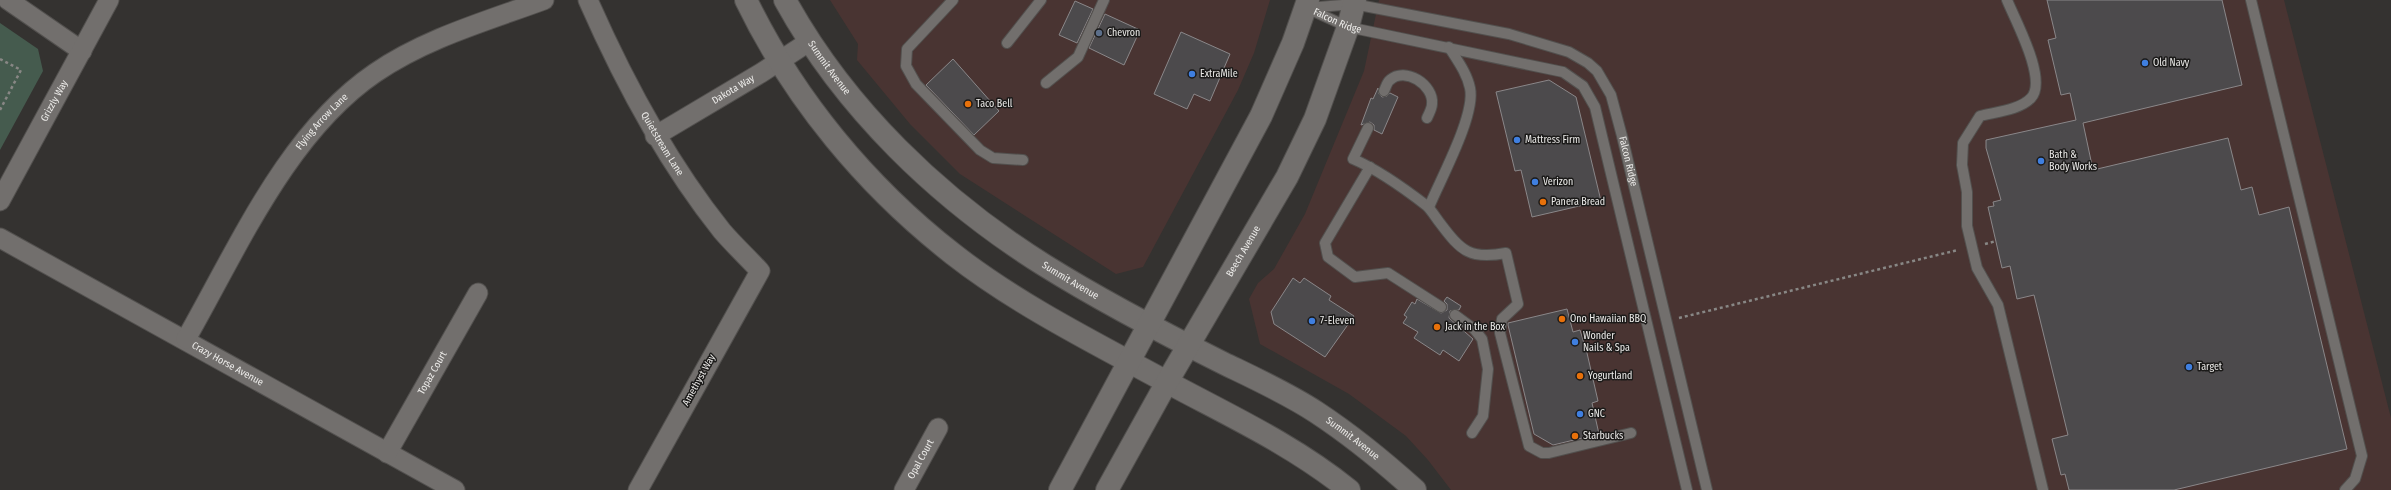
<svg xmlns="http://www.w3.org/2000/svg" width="2391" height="490" viewBox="0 0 2391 490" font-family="'Fira Sans Condensed',sans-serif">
	<rect width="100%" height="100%" fill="#343230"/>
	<g fill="#493432">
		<polygon points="830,0 1270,0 1254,53 1238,90 1143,267 1116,274 960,174 910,124 857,60 858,44"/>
		<polygon points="1379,0 2284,0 2391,418 2391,490 1451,490 1428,460 1406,436 1349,394 1260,344 1249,299 1258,283 1274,269 1305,214 1364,71"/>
	</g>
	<polygon fill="#455b4e" points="0,23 38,49 43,71 0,150"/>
	<g fill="#4c4a4c" stroke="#8a8789">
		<polygon points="2047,0 2222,0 2242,85 2083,123 2093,170 2228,138 2241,190 2252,187 2259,215 2289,207 2347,449 2174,490 2069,490 2065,474 2061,475 2052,439 2068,435 2034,295 2017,299 2010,266 2002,268 1988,207 1994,206 1993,202 2001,200 1986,148 1986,140 2076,120 2070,93 2061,95 2048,40 2056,38"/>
		<polygon points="1075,1 1093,9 1077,43 1059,35"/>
		<polygon points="1105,14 1140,30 1124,65 1089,48"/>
		<polygon points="1181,32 1230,54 1210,101 1194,94 1187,109 1154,94"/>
		<polygon points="953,59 999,111 974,135 926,85"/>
		<polygon points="1549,80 1576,97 1601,201 1532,217 1521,170 1515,171 1496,92"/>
		<polygon points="1378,88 1379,94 1382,97 1387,96 1390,93 1398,97 1382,134 1374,130 1374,125 1370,122 1361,125 1371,98 1373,99"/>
		<polygon points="1293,278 1300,283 1304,278 1331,296 1329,300 1354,316 1325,357 1274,324 1271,312"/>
		<polygon points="1447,297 1461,306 1459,310 1450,311 1449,318 1473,339 1459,361 1443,350 1440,355 1414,338 1418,332 1403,323 1407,317 1404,315 1412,302 1415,304 1417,299 1441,313 1447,310 1447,304 1444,301"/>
		<polygon points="1567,309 1573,332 1580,330 1587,353 1598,401 1592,403 1599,434 1553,445 1534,434 1508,325 1508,323"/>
	</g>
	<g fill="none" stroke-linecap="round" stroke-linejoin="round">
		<defs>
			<g id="lane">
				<polyline points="953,0 907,49 906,66 916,84 980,150 993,158 1023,160"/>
				<path d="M 2007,0 C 2015,20 2048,80 2031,98 C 2020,110 1995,112 1980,116 L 1963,143 L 1962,165 L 1967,192 L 1967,226 L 1977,268 L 1998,305 L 2043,490"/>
				<polyline points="2251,0 2362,456 2355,479 2345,490"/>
				<path id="s1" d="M 1307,8 L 1354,4 L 1509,34 L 1569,52 L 1588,63 L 1597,71 L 1611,95 L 1622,136 L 1707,490"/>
				<path id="s2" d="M 1309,9 L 1348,27 L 1563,72 L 1583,86 L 1595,107 L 1687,490"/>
				<polyline points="1007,43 1041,0"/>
				<polyline points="1046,83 1078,57 1104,0"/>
				<path d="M 1384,91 C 1386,87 1387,82 1390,80 C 1405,66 1434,85 1432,104 C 1432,108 1429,114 1427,118"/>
				<path d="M 1368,128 L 1353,159 C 1379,170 1405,189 1427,206 C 1432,211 1436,218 1440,223 C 1461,251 1470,260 1506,253 L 1518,304 L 1502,319 L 1500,333 L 1529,446 L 1542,453 L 1549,453 L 1631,433"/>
				<polyline points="1370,167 1325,243 1328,257 1355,277 1388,273 1441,307"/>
				<path d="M 1429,207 C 1440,180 1476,115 1470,88 C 1467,73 1457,60 1449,47"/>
				<polyline points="1455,315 1474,329 1482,339 1488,369 1483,416 1472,433"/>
			</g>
			<g id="street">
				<polyline points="8,0 82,51"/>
				<path id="s3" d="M 588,0 C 624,82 666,161 722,231 C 734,245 748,258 760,271 L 638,490"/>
				<path id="s4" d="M 655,136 L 761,73 L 810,41"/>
				<path id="s5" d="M 0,201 L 109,0"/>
				<path id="s6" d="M 0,238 L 455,490"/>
				<path id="s7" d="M 186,339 C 238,248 287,133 375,73 C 426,38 487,21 544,0"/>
				<path id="s8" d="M 387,453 L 478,293"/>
				<path id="s9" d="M 904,490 L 938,428"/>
			</g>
			<g id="secondary">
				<path d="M 746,0 C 794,99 866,186 953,254 C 1017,304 1093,342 1165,381 C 1228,415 1292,444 1349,490"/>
				<path id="s10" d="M 785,0 C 845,109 939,199 1044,265 C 1100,300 1163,333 1223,363 C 1254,378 1287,393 1316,412 C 1351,435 1384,462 1415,490"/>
				<polyline points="1060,490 1261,116 1293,43 1308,0"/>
				<path id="s11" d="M 1107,490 L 1167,382 L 1287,177 L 1315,119 L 1348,27 L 1355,0"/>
			</g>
		</defs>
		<use href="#lane" stroke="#52504e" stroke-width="12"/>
		<use href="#street" stroke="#52504e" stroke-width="21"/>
		<use href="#secondary" stroke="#52504e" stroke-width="24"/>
		<g stroke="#888785" stroke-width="2.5" stroke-dasharray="3 3" stroke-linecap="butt">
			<polyline points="0,59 21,70 0,110"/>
			<polyline points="1985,244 1996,241"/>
			<polyline points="1679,318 1958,250"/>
		</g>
		<use href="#lane" stroke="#726f6d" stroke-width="10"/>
		<use href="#street" stroke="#726f6d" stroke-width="19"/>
		<use href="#secondary" stroke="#726f6d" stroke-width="22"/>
	</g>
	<circle fill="#5c6f8a" stroke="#1b1a19" stroke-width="1.5" cx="1099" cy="33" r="4"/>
	<g fill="#3f7fe0" stroke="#1b1a19" stroke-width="1.5">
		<circle cx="2145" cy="63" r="4"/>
		<circle cx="1192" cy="74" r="4"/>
		<circle cx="1517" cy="140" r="4"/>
		<circle cx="2041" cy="161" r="4"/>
		<circle cx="1535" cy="182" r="4"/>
		<circle cx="1312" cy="321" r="4"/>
		<circle cx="1575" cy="342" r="4"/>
		<circle cx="2189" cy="367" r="4"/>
		<circle cx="1580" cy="414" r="4"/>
	</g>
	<g fill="#e8710a" stroke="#1b1a19" stroke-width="1.5">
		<circle cx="968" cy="104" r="4"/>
		<circle cx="1543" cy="202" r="4"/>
		<circle cx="1562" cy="319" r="4"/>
		<circle cx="1437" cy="327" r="4"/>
		<circle cx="1580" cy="376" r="4"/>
		<circle cx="1575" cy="436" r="4"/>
	</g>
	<g text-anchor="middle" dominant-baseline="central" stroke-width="3" stroke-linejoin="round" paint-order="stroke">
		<g font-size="10" fill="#ecebe9" stroke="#1b1a19">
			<text stroke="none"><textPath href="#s2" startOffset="31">Falcon Ridge</textPath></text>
			<text stroke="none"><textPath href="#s10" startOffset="81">Summit Avenue</textPath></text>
			<text stroke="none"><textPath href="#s4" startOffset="91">Dakota Way</textPath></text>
			<text stroke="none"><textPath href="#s5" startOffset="114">Grizzly Way</textPath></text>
			<text stroke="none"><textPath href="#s7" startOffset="257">Flying Arrow Lane</textPath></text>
			<text stroke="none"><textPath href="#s3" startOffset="162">Quietstream Lane</textPath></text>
			<text stroke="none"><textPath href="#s1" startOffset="398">Falcon Ridge</textPath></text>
			<text stroke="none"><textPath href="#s11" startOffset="275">Beech Avenue</textPath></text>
			<text stroke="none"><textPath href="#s10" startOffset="405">Summit Avenue</textPath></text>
			<text stroke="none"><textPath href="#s6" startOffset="260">Crazy Horse Avenue</textPath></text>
			<text stroke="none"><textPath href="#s8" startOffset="92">Topaz Court</textPath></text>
			<text transform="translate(699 380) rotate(-61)">Amethyst Way</text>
			<text stroke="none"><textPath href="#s10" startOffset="729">Summit Avenue</textPath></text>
			<text stroke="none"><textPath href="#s9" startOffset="35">Opal Court</textPath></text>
		</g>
		<g font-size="10" fill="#ecebe9" stroke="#1b1a19" text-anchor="start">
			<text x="1107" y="33">Chevron</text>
			<text x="2153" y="63">Old Navy</text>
			<text x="1200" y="74">ExtraMile</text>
			<text x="976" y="104">Taco Bell</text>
			<text x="1525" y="140">Mattress Firm</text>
			<text x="2049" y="155">Bath &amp;<tspan x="2049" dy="12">Body Works</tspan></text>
			<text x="1543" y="182">Verizon</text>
			<text x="1551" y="202">Panera Bread</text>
			<text x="1570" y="319">Ono Hawaiian BBQ</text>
			<text x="1320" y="321">7-Eleven</text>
			<text x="1445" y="327">Jack in the Box</text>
			<text x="1583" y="336">Wonder<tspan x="1583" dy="12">Nails &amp; Spa</tspan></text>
			<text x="2197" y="367">Target</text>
			<text x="1588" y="376">Yogurtland</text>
			<text x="1588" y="414">GNC</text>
			<text x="1583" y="436">Starbucks</text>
		</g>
	</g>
</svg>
